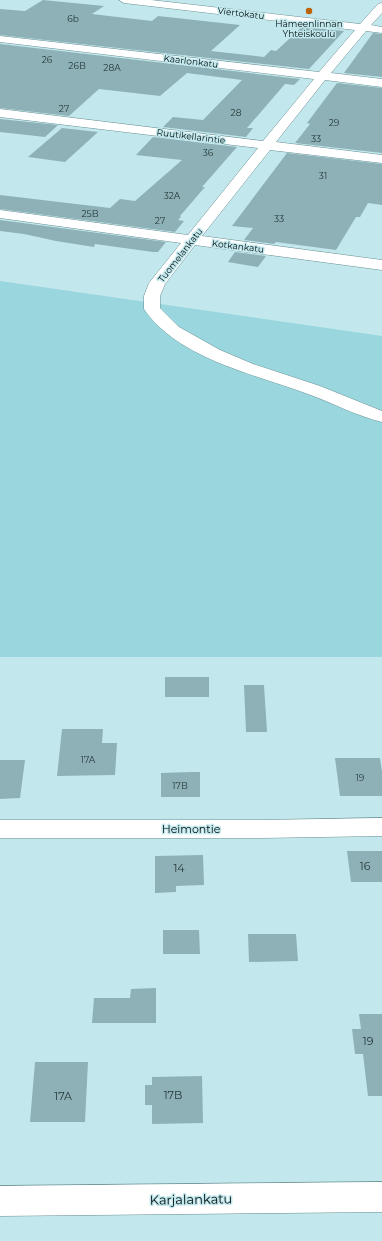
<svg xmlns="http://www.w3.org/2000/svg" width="382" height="1241" viewBox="0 0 382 1241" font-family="Montserrat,sans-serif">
	<rect width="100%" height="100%" fill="#c2e8ed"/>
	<polygon fill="#99d6de" points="0,281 382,336 382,657 0,657"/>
	<g fill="#8db1b6">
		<polygon points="43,0 104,6 92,14 152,21 158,16 240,25 211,51 264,57 271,50 276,51 302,27 344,31 309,69 0,35 0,9 25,11"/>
		<polygon points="373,33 382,34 382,77 344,73"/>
		<polygon points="0,44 300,79 294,85 285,84 247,128 253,128 246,137 163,127 173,117 203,120 242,80 187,73 160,96 99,89 69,116 0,108"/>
		<polygon points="337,83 382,88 382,153 295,143 310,124 307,123"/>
		<polygon points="0,119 58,125 45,137 0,132"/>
		<polygon points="62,128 98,132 65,162 28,157"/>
		<polygon points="153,137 237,147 202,187 205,187 180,216 181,217 178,220 184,221 175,232 0,209 0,195 110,208 120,199 135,201 182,160 136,155"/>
		<polygon points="287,153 382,164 382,205 368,203 360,217 356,217 336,250 276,242 274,244 244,240 253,228 232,226"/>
		<polygon points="0,220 166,242 158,252 153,252 95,244 94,247 56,241 24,234 0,231"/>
		<polygon points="235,252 266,256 258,267 228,262"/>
		<rect x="165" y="677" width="44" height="20"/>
		<polygon points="244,685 264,685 267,732 246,732"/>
		<polygon points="62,729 103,729 102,743 117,743 115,775 57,776"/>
		<polygon points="335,758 380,758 382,772 382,796 340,796"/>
		<polygon points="0,760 25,760 20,798 0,799"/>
		<polygon points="191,772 200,772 200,797 161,797 161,773"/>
		<polygon points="347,851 382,851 382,882 351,882"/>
		<polygon points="203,855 204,885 176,886 176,892 155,893 155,856"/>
		<polygon points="163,930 199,930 200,954 163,954"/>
		<polygon points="248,934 296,934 298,961 249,962"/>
		<polygon points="156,988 156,1023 92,1023 94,998 130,998 131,989"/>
		<polygon points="359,1014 382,1014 382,1096 368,1096 363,1054 355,1054 352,1029 361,1029"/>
		<polygon points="35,1062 88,1062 85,1122 30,1122"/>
		<polygon points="202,1076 203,1123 152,1124 152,1105 145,1105 145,1085 152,1085 152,1077"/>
	</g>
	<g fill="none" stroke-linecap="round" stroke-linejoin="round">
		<defs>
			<g id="street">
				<path d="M 119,0 L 151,0 L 360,24 L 378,4 L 382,3 L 382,13 L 371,25 L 382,27 L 382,33 L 366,31 L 331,73 L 382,79 L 382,87 L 325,80 L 276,142 L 382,155 L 382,163 L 270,150 L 202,236 L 382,260 L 382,270 L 195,245 L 165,284 L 160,296 L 160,308 L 179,327 L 220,350 L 253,364 L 320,386 L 382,411 L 382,422 C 357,416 333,403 308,394 C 255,374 178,359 144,309 L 144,296 L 149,283 L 181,243 L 0,218 L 0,210 L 188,235 L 258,148 L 0,117 L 0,109 L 263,141 L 314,79 L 0,42 L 0,36 L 319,72 L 355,30 L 124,3 Z"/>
				<polygon points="382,818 382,836 262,838 0,838 0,820 262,820"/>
				<polygon points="382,1182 382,1212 0,1216 0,1186"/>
			</g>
		</defs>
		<use href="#street" stroke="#6b8f93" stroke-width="1"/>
		<use href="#street" fill="#fff" fill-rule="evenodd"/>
	</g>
	<circle fill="#be6406" stroke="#c2e8ed" stroke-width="1.5" cx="309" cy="11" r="4"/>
	<g text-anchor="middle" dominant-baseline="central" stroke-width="3" stroke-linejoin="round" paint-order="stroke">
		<g font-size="9" fill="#030f11" stroke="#c2e8ed">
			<text transform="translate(241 13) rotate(7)">Viertokatu</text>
			<text transform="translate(191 61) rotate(7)">Kaarlonkatu</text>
			<text transform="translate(191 136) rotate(7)">Ruutikellarintie</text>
			<text transform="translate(238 246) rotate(7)">Kotkankatu</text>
			<text transform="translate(180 255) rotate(-52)">Tuomelankatu</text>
		</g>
		<g font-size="9" fill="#26383a">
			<text x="73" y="18">6b</text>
			<text x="47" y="59">26</text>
			<text x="77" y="65">26B</text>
			<text x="112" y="67">28A</text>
			<text x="64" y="108">27</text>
			<text x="236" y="112">28</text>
			<text x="334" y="122">29</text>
			<text x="316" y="138">33</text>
			<text x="208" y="152">36</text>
			<text x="323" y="175">31</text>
			<text x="172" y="195">32A</text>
			<text x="90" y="213">25B</text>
			<text x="279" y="218">33</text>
			<text x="160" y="220">27</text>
			<text x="88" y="759">17A</text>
			<text x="360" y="777">19</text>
			<text x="180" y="785">17B</text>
		</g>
		<g font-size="9" fill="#030f11" stroke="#c2e8ed">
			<text x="309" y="23">Hämeenlinnan<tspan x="309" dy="10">Yhteiskoulu</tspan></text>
		</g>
		<g font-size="11" fill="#030f11" stroke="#c2e8ed">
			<text x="191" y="829">Heimontie</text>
		</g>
		<g font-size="11" fill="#26383a">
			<text x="365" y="866">16</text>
			<text x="179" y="868">14</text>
			<text x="368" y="1041">19</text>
			<text x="173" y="1095">17B</text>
			<text x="63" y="1096">17A</text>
		</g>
		<g font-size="13" fill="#030f11" stroke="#c2e8ed">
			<text transform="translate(191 1199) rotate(-1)">Karjalankatu</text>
		</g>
	</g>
</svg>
